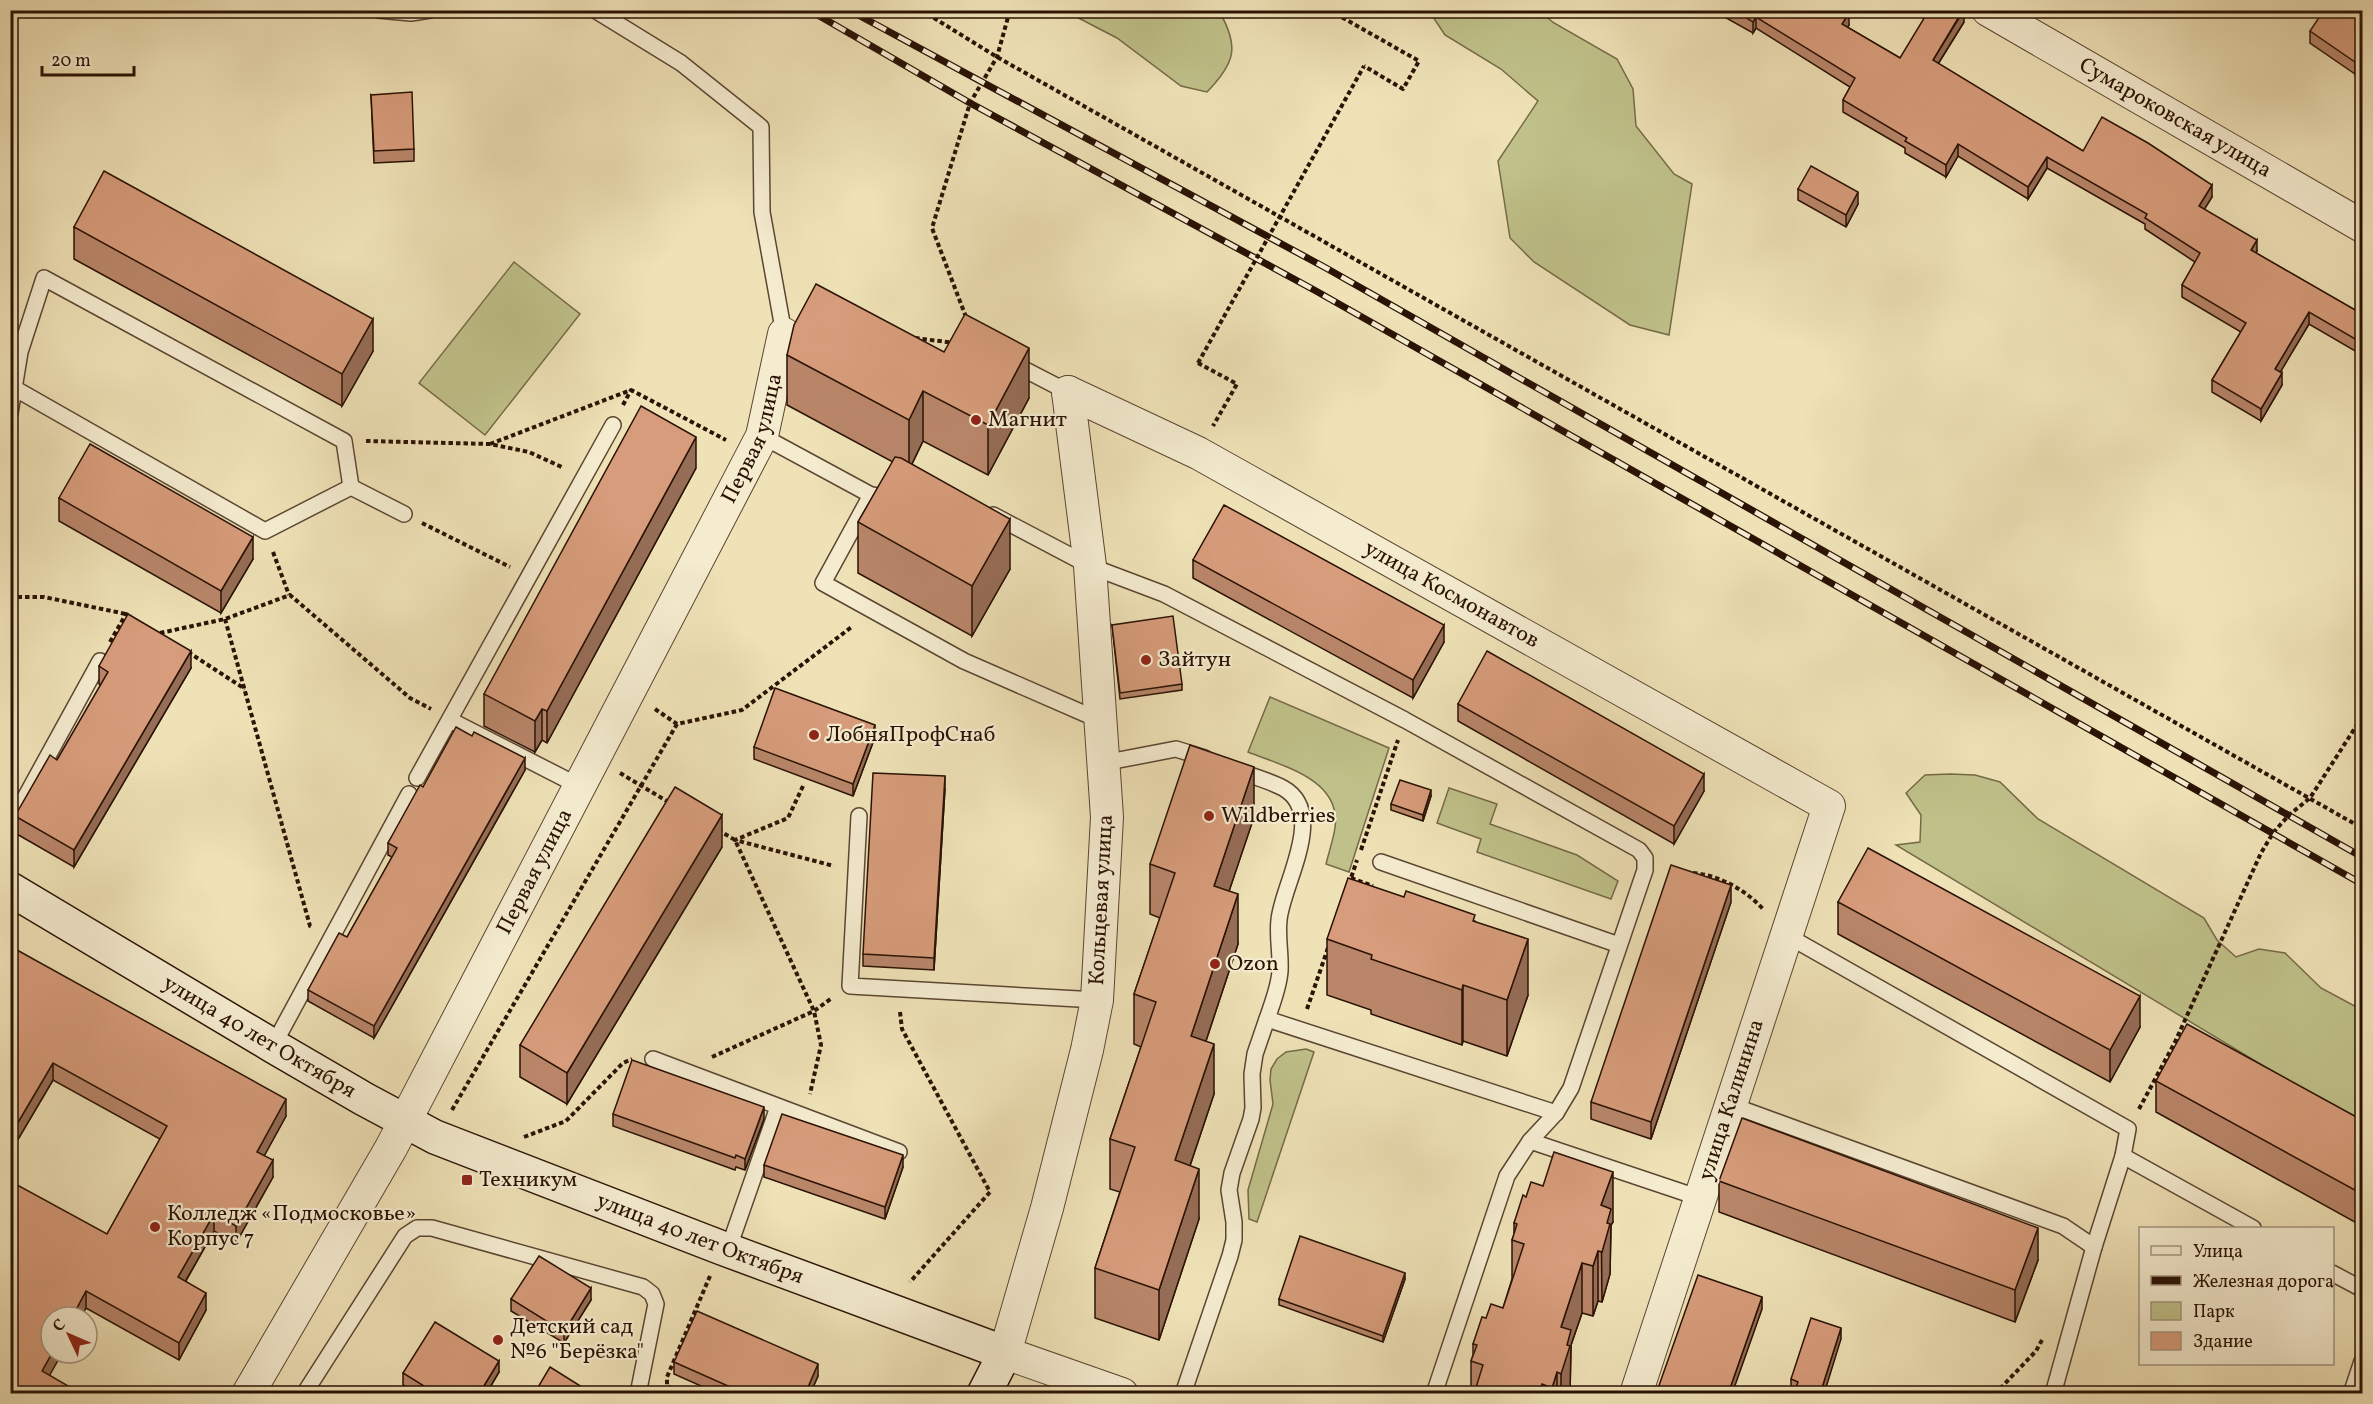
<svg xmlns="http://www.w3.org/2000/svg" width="2373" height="1404" viewBox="0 0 2373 1404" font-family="Vollkorn,serif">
	<rect width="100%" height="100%" fill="#efe2b7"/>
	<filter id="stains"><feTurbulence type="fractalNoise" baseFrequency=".00333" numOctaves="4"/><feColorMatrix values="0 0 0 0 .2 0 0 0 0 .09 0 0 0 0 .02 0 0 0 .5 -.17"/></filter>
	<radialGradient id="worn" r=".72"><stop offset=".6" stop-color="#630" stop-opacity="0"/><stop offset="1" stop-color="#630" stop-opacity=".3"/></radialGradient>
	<g fill="#c0c18a" stroke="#756a47" stroke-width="1.5">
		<path d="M 1065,11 L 1219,11 C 1240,47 1235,63 1207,92 L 1181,86 L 1117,38 Z"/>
		<polygon points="1429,11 1539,11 1554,23 1617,59 1633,89 1636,126 1674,174 1692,184 1669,335 1630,325 1534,262 1510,238 1498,161 1538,101 1501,69 1445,35"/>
		<polygon points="514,262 580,314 485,435 419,383"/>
		<path d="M 1270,697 L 1389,748 L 1349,872 L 1326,864 C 1329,852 1333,840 1335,828 C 1342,779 1282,766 1248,752 Z"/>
		<polygon points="1950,774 1975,775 2000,782 2038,819 2204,918 2217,940 2236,957 2259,949 2285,953 2321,988 2362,1010 2362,1125 1896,845 1920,842 1921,815 1906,793 1925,775"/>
		<polygon points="1449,788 1497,804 1490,824 1577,855 1618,881 1611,899 1477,852 1481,839 1437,823"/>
		<polygon points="1306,1049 1314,1052 1257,1222 1249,1219 1248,1190 1273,1104 1270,1080 1271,1069 1277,1059 1286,1052"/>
	</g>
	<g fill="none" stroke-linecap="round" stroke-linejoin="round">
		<defs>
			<g id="lane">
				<polyline points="378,10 411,13 430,10"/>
				<polyline points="595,10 681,63 761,127 762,212 784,334"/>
				<polyline points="1012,363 1068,392"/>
				<polyline points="10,413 20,352 44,278 344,441 351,487 265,531 14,388"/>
				<polyline points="762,436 871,495 894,498"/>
				<polyline points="351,487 404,514"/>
				<polyline points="871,495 823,583 964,661 1099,720"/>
				<polyline points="993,515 1090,566 1164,594 1405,720 1639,850 1645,858 1645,870 1571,1088 1556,1113 1530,1141 1700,1198"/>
				<polyline points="450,720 581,787"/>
				<polyline points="1103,763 1176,749 1205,758"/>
				<path d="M 1236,770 C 1251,776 1268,780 1283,788 C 1328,813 1282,885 1279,920 C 1277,937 1281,954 1280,971 C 1279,987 1272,1004 1267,1019 L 1556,1113"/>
				<polyline points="417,778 613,425"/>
				<polyline points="859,816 850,986 1097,1000"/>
				<polyline points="10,825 100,661"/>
				<polyline points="1381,862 1619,945"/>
				<polyline points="1786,935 2128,1129 2123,1156 2253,1228"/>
				<polyline points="273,1046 409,794"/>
				<polyline points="653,1059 899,1152"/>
				<polyline points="1731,1105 2063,1226 2094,1247"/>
				<polyline points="728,1250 778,1107"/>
				<polyline points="2332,1273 2362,1289"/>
				<polyline points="304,1394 405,1236 417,1228 432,1228 643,1287 652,1294 656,1304 638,1394"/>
				<polyline points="1183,1394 1230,1256 1234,1240 1234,1222 1229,1190 1232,1173 1251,1119 1253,1108 1252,1074 1255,1054 1267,1019"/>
				<polyline points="1434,1394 1507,1176 1530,1141"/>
				<polyline points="2053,1394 2094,1247 2123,1156"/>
				<polyline points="2351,1394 2362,1361"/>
			</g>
			<g id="street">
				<path id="s1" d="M 1988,10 L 2362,226"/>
				<path id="s2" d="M 1068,392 L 1198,453 L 1829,806 L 1636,1394"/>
				<polyline points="1068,392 1090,566 1107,817 1097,1000 1087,1050 1047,1208 1005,1353 1122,1394"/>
				<path id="s3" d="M 248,1394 L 391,1148 L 762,436 L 784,334"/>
			</g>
			<g id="secondary">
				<path id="s4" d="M 10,889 L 273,1046 L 364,1099 L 435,1137 L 722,1248 L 1005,1353 L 984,1394"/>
			</g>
		</defs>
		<use href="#lane" stroke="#5b4631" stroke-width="18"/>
		<use href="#street" stroke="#5b4631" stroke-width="34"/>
		<use href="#secondary" stroke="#2a1204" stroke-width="36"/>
		<g stroke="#2a1204" stroke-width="4" stroke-dasharray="4.5 3" stroke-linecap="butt">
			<polyline points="921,10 997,57 2362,828"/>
			<polyline points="1329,10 1419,61 1403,89 1364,66"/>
			<polyline points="966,317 932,228 970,103 997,57 1010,10"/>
			<polyline points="915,338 955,343"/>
			<polyline points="1198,363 1237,384 1213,426"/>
			<polyline points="623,405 631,390"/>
			<polyline points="366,441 490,444 529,452 564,468"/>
			<polyline points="490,444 631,390 726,440"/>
			<polyline points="422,523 510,567"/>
			<polyline points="273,552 289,595"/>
			<polyline points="10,597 44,597 126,614"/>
			<polyline points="225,619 310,926 312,927"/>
			<polyline points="160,633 225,619 290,595 410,698 431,709"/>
			<polyline points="110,642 126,614 131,616"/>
			<polyline points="188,652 245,689"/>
			<polyline points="655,709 677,724 742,710 853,626"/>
			<polyline points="620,773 670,803"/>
			<polyline points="803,786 788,818 735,840 834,866"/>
			<polyline points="718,830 735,840 814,1011 821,1045 810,1094"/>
			<polyline points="1361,850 1398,740"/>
			<path d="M 1693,873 C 1719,875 1746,890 1764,910"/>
			<polyline points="1351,878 1373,886"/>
			<polyline points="1349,884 1357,860"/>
			<polyline points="1307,1009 1328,948"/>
			<polyline points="900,1012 902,1029 990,1192 910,1282"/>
			<polyline points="712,1057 814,1011 832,998"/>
			<polyline points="2139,1109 2175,1042 2261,853 2273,833 2289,815 2310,798 2362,717"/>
			<polyline points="452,1110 677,724"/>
			<polyline points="524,1137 566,1121 623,1063 632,1059"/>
			<polyline points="678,1394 667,1385 667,1377 710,1276"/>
			<polyline points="1995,1394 2036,1351 2042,1340"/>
		</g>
		<use href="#lane" stroke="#f5ecd0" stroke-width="15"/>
		<use href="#street" stroke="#f5ecd0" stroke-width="32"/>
		<use href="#secondary" stroke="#f5ecd0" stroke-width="33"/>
		<defs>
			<g id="rail">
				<polyline points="809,10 970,103 1316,291 2362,884"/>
				<polyline points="849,10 1326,268 2362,857"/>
			</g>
		</defs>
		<use href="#rail" stroke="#2a1204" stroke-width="7"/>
		<use href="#rail" stroke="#f5ecd0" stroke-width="4.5" stroke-dasharray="14" stroke-linecap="butt"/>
		<polyline stroke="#2a1204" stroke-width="4" stroke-dasharray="4.5 3" stroke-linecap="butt" points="1198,363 1364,66"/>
	</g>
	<g fill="#b9866a" stroke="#2a1204" stroke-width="1.5">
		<polygon points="1712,10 1844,10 1849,25 1847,27 1900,58 1964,22 1938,64 2083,151 2212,197 2204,209 2257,251 2256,253 2355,310 2362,297 2362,355 2309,324 2280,372 2282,385 2261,421 2212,392 2212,380 2241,332 2182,297 2182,285 2195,262 2145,229 2145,224 2047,168 2028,199 1958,156 1946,177 1905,153 1905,148 1843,112 1843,100 1850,87 1756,28 1753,33"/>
		<polygon points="2362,10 2362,62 2355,74 2310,43 2310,31"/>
		<polygon points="371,95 414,149 414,161 374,163"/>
		<polygon points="1798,189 1858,204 1846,227 1798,200"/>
		<polygon points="74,227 373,351 342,406 74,259"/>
		<polygon points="787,355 1029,398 988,475 923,441 912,464 1010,569 972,636 858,573 858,522 893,462 787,405"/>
		<polygon points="696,468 547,743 542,740 535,752 484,726 484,694"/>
		<polygon points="59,498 253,559 221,613 59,521"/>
		<polygon points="1193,560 1444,642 1413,698 1193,578"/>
		<polygon points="1112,625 1182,684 1182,690 1120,699"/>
		<polygon points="99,666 191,668 74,867 15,833 15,816 57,760 101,685 99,684"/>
		<polygon points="1458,704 1704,791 1674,844 1458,721"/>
		<polygon points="472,736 525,770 374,1038 308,1001 308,990 347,937 392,857 388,855 388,843 423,787"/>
		<polygon points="875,737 853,796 754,759 754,747"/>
		<polygon points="945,788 934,970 863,966 863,954"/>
		<polygon points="1431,796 1423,821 1391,810 1391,804"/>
		<polygon points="1254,817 1229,891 1238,944 1206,1041 1214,1094 1190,1166 1199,1219 1159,1340 1095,1318 1095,1268 1120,1192 1110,1189 1110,1139 1141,1047 1134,1044 1134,994 1160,918 1150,914 1150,864"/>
		<polygon points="722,847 567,1104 520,1077 520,1045"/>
		<polygon points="1731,902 1651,1139 1591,1119 1591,1102"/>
		<polygon points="1838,902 2140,1027 2110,1082 1838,934"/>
		<polygon points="1475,921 1528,995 1507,1056 1463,1041 1462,1045 1371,1014 1371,1010 1327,995 1327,939"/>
		<polygon points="10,962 286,1116 264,1156 273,1177 236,1243 214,1231 186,1281 206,1310 179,1360 86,1308 51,1353 62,1353 49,1375 10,1394 107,1234 160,1139 53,1080 10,1153"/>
		<polygon points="2156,1081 2362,1120 2362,1226 2156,1112"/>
		<polygon points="613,1114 764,1119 745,1170 736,1167 735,1170 613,1126"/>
		<polygon points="764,1165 903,1167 885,1219 764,1177"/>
		<polygon points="1719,1181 2038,1260 2015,1322 1719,1212"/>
		<polygon points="1543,1186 1613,1222 1611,1225 1610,1274 1602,1302 1598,1301 1593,1316 1582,1313 1571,1345 1570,1394 1471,1394 1471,1361 1473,1355 1473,1344 1486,1318 1503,1308 1512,1279 1512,1240 1514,1235 1514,1223 1526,1197"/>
		<polygon points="1405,1279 1383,1342 1279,1305 1279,1299"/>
		<polygon points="511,1299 591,1300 564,1343 511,1311"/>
		<polygon points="1841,1339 1795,1391 1791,1390 1791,1379"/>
		<polygon points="674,1362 818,1376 810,1394 719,1394 674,1374"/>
		<polygon points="499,1372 486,1394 418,1394 403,1385 403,1373"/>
	</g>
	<g fill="#966d56" stroke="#2a1204" stroke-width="1.5">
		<polygon points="1964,10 1964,22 1933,72 1933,60"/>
		<polygon points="1849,13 1849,25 1842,36 1842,24"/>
		<polygon points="1756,17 1756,28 1753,33 1753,22"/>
		<polygon points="2362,50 2362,62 2355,74 2355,62"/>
		<polygon points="1958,144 1958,156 1946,177 1946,165"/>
		<polygon points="2047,157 2047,168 2028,199 2028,187"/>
		<polygon points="2212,185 2212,197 2199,218 2199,206"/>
		<polygon points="1858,192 1858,204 1846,227 1846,215"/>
		<polygon points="2257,240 2257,251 2251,261 2251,250"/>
		<polygon points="2309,312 2309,324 2275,381 2275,369"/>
		<polygon points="373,319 373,351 342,406 342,374"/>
		<polygon points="1029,348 1029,398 988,475 988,425"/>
		<polygon points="2282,373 2282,385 2261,421 2261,409"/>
		<polygon points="923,391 923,441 909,470 909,420"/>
		<polygon points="696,437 696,468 547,743 547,711"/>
		<polygon points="1010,519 1010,569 972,636 972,586"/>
		<polygon points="253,537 253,559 221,613 221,591"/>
		<polygon points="1444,625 1444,642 1413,698 1413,680"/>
		<polygon points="191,651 191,668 74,867 74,850"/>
		<polygon points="542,709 542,740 535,752 535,721"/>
		<polygon points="875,725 875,737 853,796 853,784"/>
		<polygon points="525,758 525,770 374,1038 374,1026"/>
		<polygon points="1254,767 1254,817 1214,936 1214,886"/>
		<polygon points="1704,774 1704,791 1674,844 1674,826"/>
		<polygon points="945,776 945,788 934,970 934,958"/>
		<polygon points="1431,790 1431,796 1423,821 1423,815"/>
		<polygon points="722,815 722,847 567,1104 567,1073"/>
		<polygon points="1731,885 1731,902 1651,1139 1651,1122"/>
		<polygon points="1238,894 1238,944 1191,1086 1191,1036"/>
		<polygon points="1528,939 1528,995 1507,1056 1507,1000"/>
		<polygon points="1463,985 1463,1041 1462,1045 1462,990"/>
		<polygon points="2140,996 2140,1027 2110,1082 2110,1050"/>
		<polygon points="1214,1044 1214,1094 1175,1210 1175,1160"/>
		<polygon points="53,1063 53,1080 10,1153 10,1136"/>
		<polygon points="286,1099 286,1116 257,1169 257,1152"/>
		<polygon points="764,1107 764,1119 745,1170 745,1159"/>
		<polygon points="903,1155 903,1167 885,1219 885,1207"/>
		<polygon points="273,1160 273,1177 236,1243 236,1226"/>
		<polygon points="1199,1169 1199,1219 1159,1340 1159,1290"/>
		<polygon points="1613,1172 1613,1222 1611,1225 1610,1274 1602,1302 1601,1205"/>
		<polygon points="214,1214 214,1231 178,1294 178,1277"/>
		<polygon points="2038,1228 2038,1260 2015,1322 2015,1290"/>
		<polygon points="1598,1251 1598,1301 1593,1316 1593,1266"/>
		<polygon points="1582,1263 1582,1313 1571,1345 1570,1394 1561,1394 1561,1327"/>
		<polygon points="1405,1273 1405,1279 1383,1342 1383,1336"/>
		<polygon points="591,1288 591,1300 564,1343 564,1332"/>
		<polygon points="86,1291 86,1308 81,1317 72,1317"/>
		<polygon points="206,1293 206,1310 179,1360 179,1343"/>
		<polygon points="1762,1297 1762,1309 1732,1394 1728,1394"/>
		<polygon points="1841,1328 1841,1339 1824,1394 1820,1394"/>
		<polygon points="52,1353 62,1353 42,1389 42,1371"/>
		<polygon points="499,1361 499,1372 486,1394 479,1394"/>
		<polygon points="818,1364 818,1376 810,1394 805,1394"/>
		<polygon points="1557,1372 1557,1394 1552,1394 1552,1388"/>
	</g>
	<g fill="#d79c7b" stroke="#2a1204" stroke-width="1.5">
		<polygon points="1733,10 1844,10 1849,13 1842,24 1900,58 1929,10 1963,10 1933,60 2083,151 2102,117 2148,143 2212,185 2199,206 2257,240 2251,250 2355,310 2362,297 2362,343 2309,312 2275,369 2282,373 2261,409 2212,380 2246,323 2182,285 2200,253 2145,218 2147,214 2047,157 2028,187 1958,144 1946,165 1905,141 1907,138 1843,100 1855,78 1756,17 1753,22"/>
		<polygon points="2324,10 2362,10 2362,50 2355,62 2310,31"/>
		<polygon points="412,92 414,149 374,151 371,95"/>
		<polygon points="1811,166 1858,192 1846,215 1798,189"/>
		<polygon points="104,171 373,319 342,374 74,227"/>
		<polygon points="816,284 944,352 965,314 1029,348 988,425 923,391 909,420 787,355 794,325"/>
		<polygon points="641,406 696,437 547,711 542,709 535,721 484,694"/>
		<polygon points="90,444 253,537 221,591 59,498"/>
		<polygon points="895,457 901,458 1010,519 972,586 858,522"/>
		<polygon points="1224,505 1444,625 1413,680 1193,560"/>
		<polygon points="128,614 191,651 74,850 15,816 50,755 57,760 108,672 99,666"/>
		<polygon points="1173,616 1182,684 1120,693 1112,625"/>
		<polygon points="1487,651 1704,774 1674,826 1458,704"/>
		<polygon points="775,688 875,725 853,784 754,747"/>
		<polygon points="456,727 472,736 474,732 525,758 374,1026 308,990 339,933 347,937 397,848 388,843 420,785 423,787"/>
		<polygon points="1190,745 1254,767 1214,886 1238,894 1191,1036 1214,1044 1175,1160 1199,1169 1159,1290 1095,1268 1135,1147 1110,1139 1156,1002 1134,994 1175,873 1150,864"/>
		<polygon points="873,773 945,776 934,958 863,954"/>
		<polygon points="1400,780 1431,790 1423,815 1391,804"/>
		<polygon points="675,787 722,815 567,1073 520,1045"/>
		<polygon points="1868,848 2140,996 2110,1050 1838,902"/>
		<polygon points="1671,865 1731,885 1651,1122 1591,1102"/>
		<polygon points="1348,878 1404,897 1406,891 1475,915 1473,921 1528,939 1507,1000 1463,985 1462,990 1371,959 1372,955 1327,939"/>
		<polygon points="17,950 286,1099 257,1152 273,1160 236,1226 214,1214 178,1277 206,1293 179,1343 86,1291 72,1317 51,1317 51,1353 52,1353 42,1371 82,1394 10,1394 10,1181 107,1234 167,1126 53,1063 10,1136 10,962"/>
		<polygon points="2187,1024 2362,1120 2362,1194 2156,1081"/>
		<polygon points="632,1060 764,1107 745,1159 736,1155 735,1158 613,1114"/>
		<polygon points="782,1114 903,1155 885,1207 764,1165"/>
		<polygon points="1742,1118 2038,1228 2015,1290 1719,1181"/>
		<polygon points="1554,1152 1613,1172 1601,1205 1611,1209 1607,1223 1610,1224 1602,1252 1598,1251 1593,1266 1582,1263 1561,1327 1571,1330 1567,1345 1570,1346 1561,1374 1557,1372 1552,1388 1542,1384 1539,1394 1474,1394 1483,1365 1471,1361 1477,1345 1473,1344 1482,1317 1486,1318 1491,1304 1503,1308 1524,1244 1512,1240 1517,1224 1514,1223 1523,1195 1526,1197 1531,1182 1543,1186"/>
		<polygon points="1300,1236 1405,1273 1383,1336 1279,1299"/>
		<polygon points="539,1256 591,1288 564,1332 511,1299"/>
		<polygon points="1698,1275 1762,1297 1728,1394 1656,1394"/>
		<polygon points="697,1311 818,1364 805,1394 746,1394 674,1362"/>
		<polygon points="1811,1318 1841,1328 1820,1394 1794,1394 1798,1382 1791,1379"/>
		<polygon points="435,1322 499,1361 479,1394 419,1394 424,1386 403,1373"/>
		<polygon points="550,1367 590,1392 589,1394 534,1394"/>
	</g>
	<g fill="#8f2418" stroke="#f5ecd0" stroke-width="2">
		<circle cx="976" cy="420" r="6"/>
		<circle cx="1146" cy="660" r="6"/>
		<circle cx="814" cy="735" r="6"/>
		<circle cx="1209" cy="816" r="6"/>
		<circle cx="1215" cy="964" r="6"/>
		<rect x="461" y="1174" width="12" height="12" rx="3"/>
		<circle cx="155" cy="1227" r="6"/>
		<circle cx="498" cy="1340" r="6"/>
	</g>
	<g text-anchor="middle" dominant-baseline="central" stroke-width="4.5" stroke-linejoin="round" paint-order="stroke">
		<g font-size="22" fill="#2a1204" stroke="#f5ecd0">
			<text stroke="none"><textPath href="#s1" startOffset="216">Сумароковская улица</textPath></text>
			<text stroke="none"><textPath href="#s3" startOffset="1082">Первая улица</textPath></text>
			<text stroke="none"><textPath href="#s2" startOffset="434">улица Космонавтов</textPath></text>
			<text stroke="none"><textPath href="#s3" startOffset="596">Первая улица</textPath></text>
			<text transform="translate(1102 900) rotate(-87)">Кольцевая улица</text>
			<text stroke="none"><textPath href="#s4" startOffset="290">улица 40 лет Октября</textPath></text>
			<text transform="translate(1732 1100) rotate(-72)">улица Калинина</text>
			<text stroke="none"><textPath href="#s4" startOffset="776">улица 40 лет Октября</textPath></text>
		</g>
		<g font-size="22" fill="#2a1204" stroke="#f5ecd0" text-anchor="start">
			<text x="988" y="420">Магнит</text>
			<text x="1158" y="660">Зайтун</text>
			<text x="826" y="735">ЛобняПрофСнаб</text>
			<text x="1221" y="816">Wildberries</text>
			<text x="1227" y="964">Ozon</text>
			<text x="479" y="1180">Техникум</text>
			<text x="167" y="1214">Колледж «Подмосковье»<tspan x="167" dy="25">Корпус 7</tspan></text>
			<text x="510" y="1327">Детский сад<tspan x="510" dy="25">№6 "Берёзка"</tspan></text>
		</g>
	</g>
	<rect width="2373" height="1404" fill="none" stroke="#efe2b7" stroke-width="36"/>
	<rect x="12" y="12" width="2349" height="1380" fill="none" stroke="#2a1204" stroke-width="3"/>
	<rect x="18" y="18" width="2337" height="1368" fill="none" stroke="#2a1204" stroke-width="1.5"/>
	<rect x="2139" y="1227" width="195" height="138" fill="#f5ecd0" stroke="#a4957e" stroke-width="1.5"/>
	<rect x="2151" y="1246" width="30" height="9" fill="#f5ecd0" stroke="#a4957e" stroke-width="1.5"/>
	<text x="2193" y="1257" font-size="18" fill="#2a1204">Улица</text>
	<rect x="2151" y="1276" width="30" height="9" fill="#2a1204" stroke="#a4957e" stroke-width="1.5"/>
	<text x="2193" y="1287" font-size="18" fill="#2a1204">Железная дорога</text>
	<rect x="2151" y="1302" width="30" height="18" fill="#c0c18a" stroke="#a4957e" stroke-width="1.5"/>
	<text x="2193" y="1317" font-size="18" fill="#2a1204">Парк</text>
	<rect x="2151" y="1332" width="30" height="18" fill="#d79c7b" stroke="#a4957e" stroke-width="1.5"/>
	<text x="2193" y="1347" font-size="18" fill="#2a1204">Здание</text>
	<g transform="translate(69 1335) rotate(314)"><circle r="28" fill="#f5ecd0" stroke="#a4957e" stroke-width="1.5"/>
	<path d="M0-4.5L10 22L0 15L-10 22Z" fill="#8f2418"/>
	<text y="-9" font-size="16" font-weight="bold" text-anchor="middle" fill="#2a1204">С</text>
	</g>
	<path d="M42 66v9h92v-9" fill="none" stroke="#2a1204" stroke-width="3"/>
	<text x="51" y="66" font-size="18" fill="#2a1204" stroke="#f5ecd0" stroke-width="4.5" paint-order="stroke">20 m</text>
	<rect width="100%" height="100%" filter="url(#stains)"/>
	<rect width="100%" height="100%" fill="url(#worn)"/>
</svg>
